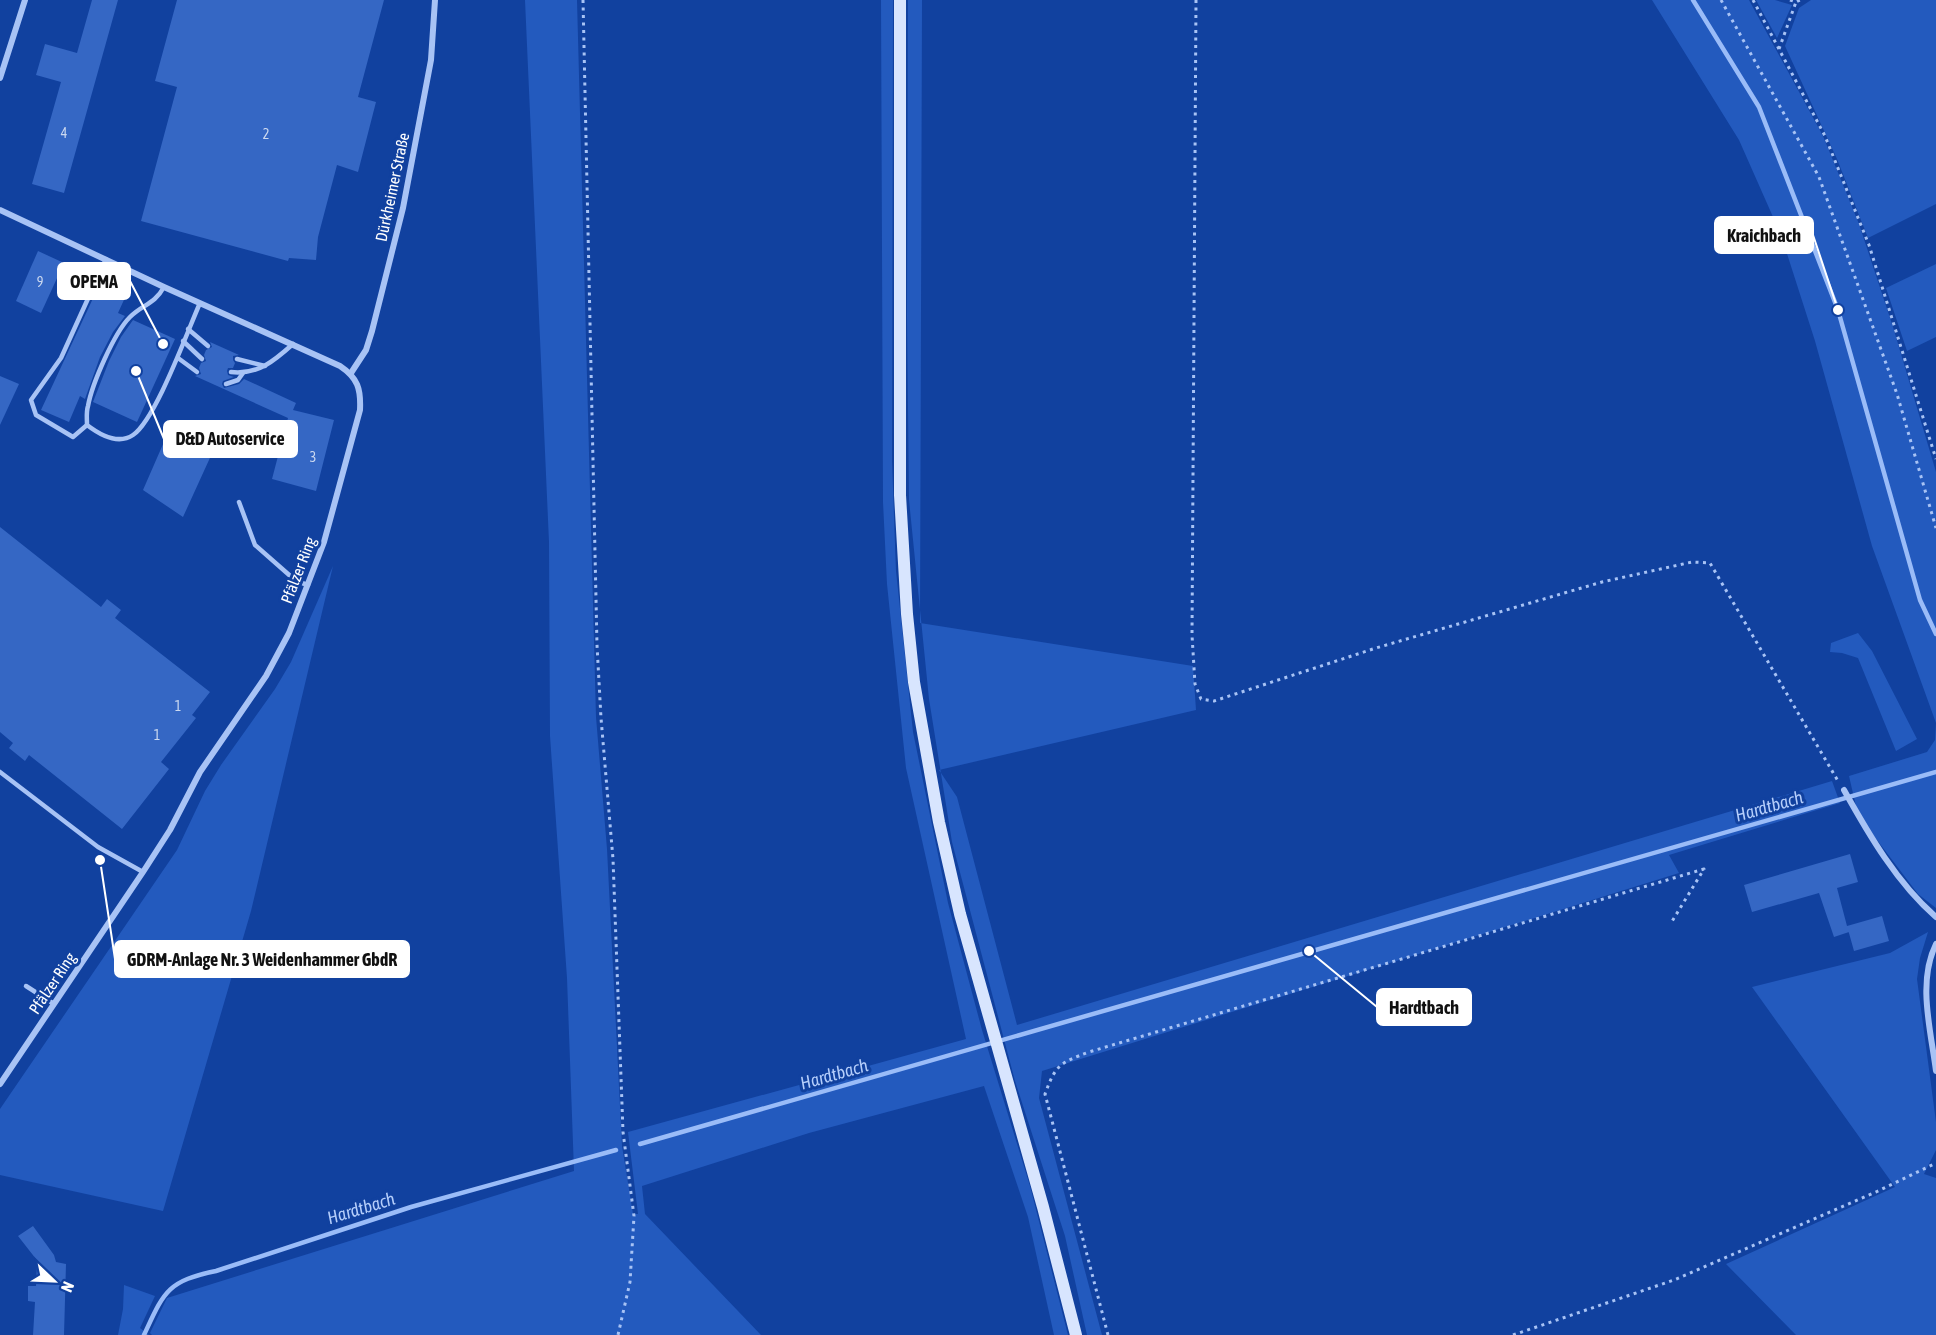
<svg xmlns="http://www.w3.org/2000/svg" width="1936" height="1335" viewBox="0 0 1936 1335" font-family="'Asap Condensed',sans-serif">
	<rect width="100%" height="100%" fill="#11419f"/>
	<g fill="#235abe">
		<polygon points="525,0 577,0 596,717 607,849 622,1146 633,1214 638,1214 628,1132 966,1039 906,768 887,584 883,502 881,0 893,0 892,461 896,571 913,732 948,903 982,1030 1030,1186 1068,1335 1054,1335 1028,1217 984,1086 809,1133 642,1186 645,1214 761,1335 152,1335 150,1333 167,1298 574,1171 567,978 550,736 549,542"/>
		<polygon points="908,0 922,0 920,623 1193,666 1196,710 939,770 957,797 1017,1025 1832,781 1840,803 1669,855 1679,873 1042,1071 1039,1098 1102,1335 1087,1335 1065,1236 1015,1081 952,842 929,699 909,500 907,317"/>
		<polygon points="1652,0 1749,0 1823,136 1859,224 1893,327 1936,472 1936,908 1918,894 1858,815 1849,776 1927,752 1935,740 1936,723 1872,546 1815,341 1781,235 1739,140"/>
		<polygon points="1756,0 1775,0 1792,5 1777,38"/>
		<polygon points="1811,0 1936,0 1936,204 1868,238 1837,159 1785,46 1799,8"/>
		<polygon points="1936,264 1936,337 1907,351 1886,288"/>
		<polygon points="333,566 251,911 163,1211 0,1175 0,1109 177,850 205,791 221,765 275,689 291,662"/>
		<polygon points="1858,633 1872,651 1917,739 1896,751 1858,658 1842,653 1830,652 1831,643"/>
		<polygon points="1928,932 1920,958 1917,979 1936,1122 1936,1150 1924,1174 1936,1178 1936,1335 1796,1335 1726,1264 1895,1187 1752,987 1890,953"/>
		<polygon points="124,1285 155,1296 140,1328 149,1335 118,1335 123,1309"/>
	</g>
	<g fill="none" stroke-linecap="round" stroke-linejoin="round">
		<g stroke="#9abcf8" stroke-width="4.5">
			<polyline points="1693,0 1759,107 1838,310 1920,600 1936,634"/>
			<polyline points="640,1144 1936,772"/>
			<path d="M 144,1335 C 164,1292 167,1281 216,1271 L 411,1207 L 616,1150"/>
		</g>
	</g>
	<g fill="#3567c4">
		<polygon points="92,0 118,0 64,193 32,184 61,82 36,75 45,44 77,53"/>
		<polygon points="177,0 384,0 358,97 376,102 358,172 337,165 318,237 316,260 289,258 288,261 141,221 177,87 155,81"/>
		<polygon points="38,251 64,263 41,313 16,301"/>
		<polygon points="102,279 128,291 118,313 125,316 113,332 100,357 85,399 80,396 69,422 41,410"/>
		<polygon points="133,320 175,339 137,422 93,402 109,361 121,337"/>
		<polygon points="210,342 239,355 233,356 233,360 235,363 233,368 228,368 227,371 228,375 234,377 223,381 222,384 224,388 239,384 244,379 296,403 293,410 334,420 316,491 272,479 288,418 195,376 201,374 199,368 201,363 206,361 204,355 206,350 212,347"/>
		<polygon points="0,376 19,384 0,425"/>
		<polygon points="167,435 183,442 185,437 214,449 183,517 143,490"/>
		<polygon points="0,527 101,607 107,599 121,610 115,618 210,692 192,715 196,718 161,762 169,769 122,829 29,755 25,761 9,748 13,743 0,732"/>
		<polygon points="1850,854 1858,882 1837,888 1847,926 1882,916 1889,941 1854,951 1847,926 1849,932 1834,937 1819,893 1752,912 1744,885"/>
		<polygon points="33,1226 54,1255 56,1262 66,1264 64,1335 33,1335 35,1302 28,1301 28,1286 36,1286 37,1265 36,1259 18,1236"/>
	</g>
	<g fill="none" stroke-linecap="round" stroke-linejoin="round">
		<g stroke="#a8c3f5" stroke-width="3" stroke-dasharray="3 4.5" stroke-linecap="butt">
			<polyline points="583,0 597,645 601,718 613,859 623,1132 634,1216 630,1282 618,1335"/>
			<polyline points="1196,0 1192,635 1195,684 1201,699 1214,701 1376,648 1602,582 1692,562 1710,563 1838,781"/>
			<polyline points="1721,0 1819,177 1897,394 1936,528"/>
			<polyline points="1753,0 1825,136 1869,245 1936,459"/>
			<polyline points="1790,0 1796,2 1800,0"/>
			<polyline points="1779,49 1796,2"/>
			<path d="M 1108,1335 L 1045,1094 C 1056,1064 1060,1063 1089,1052 L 1704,869 L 1671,923"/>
			<polyline points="1513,1335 1674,1280 1876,1192 1936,1163"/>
		</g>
		<g stroke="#a8c3f5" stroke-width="4.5">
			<path d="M 164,287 C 154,305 143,304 130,317 C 114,333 92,384 88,406 C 86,412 87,418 87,425 C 100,435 118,445 133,435 C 156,419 187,332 200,303"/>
			<polyline points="188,329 208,346"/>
			<polyline points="183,341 202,359"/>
			<polyline points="178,358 197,372"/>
			<polyline points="237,359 265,366"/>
			<path d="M 231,372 C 258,375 274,361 293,344"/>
			<polyline points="226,384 238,380 243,373"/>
			<polyline points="87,425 73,437 36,415 31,400 61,358 106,259"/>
			<polyline points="239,502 255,545 296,581 308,585"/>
			<polyline points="0,772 98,847 143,872"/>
			<polyline points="26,986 54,1004"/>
		</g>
		<g stroke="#a8c3f5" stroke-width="6">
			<polyline points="0,78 25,0"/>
			<path d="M 0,210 L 164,287 L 340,366 C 358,378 361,389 360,410 L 324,542 L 289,633 L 266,676 L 200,772 L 170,830 L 143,872 L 0,1084"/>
			<polyline points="351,373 366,350 372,331 403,208 431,60 435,0"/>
			<path d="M 1844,790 C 1869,835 1897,883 1936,917"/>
			<path d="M 1936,944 C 1917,982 1931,1031 1936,1071"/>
		</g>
		<polyline stroke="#d8e5fe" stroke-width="12" points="900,0 900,495 907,614 914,682 939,822 960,914 1043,1207 1076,1335"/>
	</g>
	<g text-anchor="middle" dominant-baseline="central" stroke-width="6" stroke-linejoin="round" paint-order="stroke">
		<g font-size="14" fill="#ccd9f0">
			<text x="64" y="133">4</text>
			<text x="266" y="134">2</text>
			<text x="40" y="282">9</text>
			<text x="313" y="457">3</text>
			<text x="178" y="706">1</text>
			<text x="157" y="735">1</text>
		</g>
		<g font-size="16" fill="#fff" stroke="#11419f">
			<text transform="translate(392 187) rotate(-78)">Dürkheimer Straße</text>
			<text transform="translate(298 570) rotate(-69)">Pfälzer Ring</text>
			<text transform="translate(52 983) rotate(-56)">Pfälzer Ring</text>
		</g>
		<g font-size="18" font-style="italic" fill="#b5cefb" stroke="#11419f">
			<text transform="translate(1769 806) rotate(-16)">Hardtbach</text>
			<text transform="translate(834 1074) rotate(-16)">Hardtbach</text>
			<text transform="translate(361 1208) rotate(-17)">Hardtbach</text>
		</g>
	</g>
	<path fill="none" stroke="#fff" stroke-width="2" d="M1838 310L1813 235M163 344L130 281M136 371L164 439M100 860L115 959M1309 951L1377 1007"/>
	<g fill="#fff" stroke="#11419f" stroke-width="2">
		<circle cx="1838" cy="310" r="6"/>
		<circle cx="163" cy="344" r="6"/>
		<circle cx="136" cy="371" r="6"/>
		<circle cx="100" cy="860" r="6"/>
		<circle cx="1309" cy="951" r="6"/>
	</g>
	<g fill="#fff" stroke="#fff" stroke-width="2">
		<rect x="1715" y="217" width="98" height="36" rx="6"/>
		<rect x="58" y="263" width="72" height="36" rx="6"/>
		<rect x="164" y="421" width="133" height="36" rx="6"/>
		<rect x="115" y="941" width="294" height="36" rx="6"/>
		<rect x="1377" y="989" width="94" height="36" rx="6"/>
	</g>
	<g font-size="18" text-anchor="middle" font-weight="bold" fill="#111">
		<text x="1764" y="242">Kraichbach</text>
		<text x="94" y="288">OPEMA</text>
		<text x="230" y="445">D&amp;D Autoservice</text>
		<text x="262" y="966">GDRM-Anlage Nr. 3 Weidenhammer GbdR</text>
		<text x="1424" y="1014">Hardtbach</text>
	</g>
	<g transform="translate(54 1281) rotate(113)" stroke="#11419f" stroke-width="4.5" paint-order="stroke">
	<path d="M0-4.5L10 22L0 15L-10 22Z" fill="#ffffff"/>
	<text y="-9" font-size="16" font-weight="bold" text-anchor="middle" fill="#ffffff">N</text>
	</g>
</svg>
